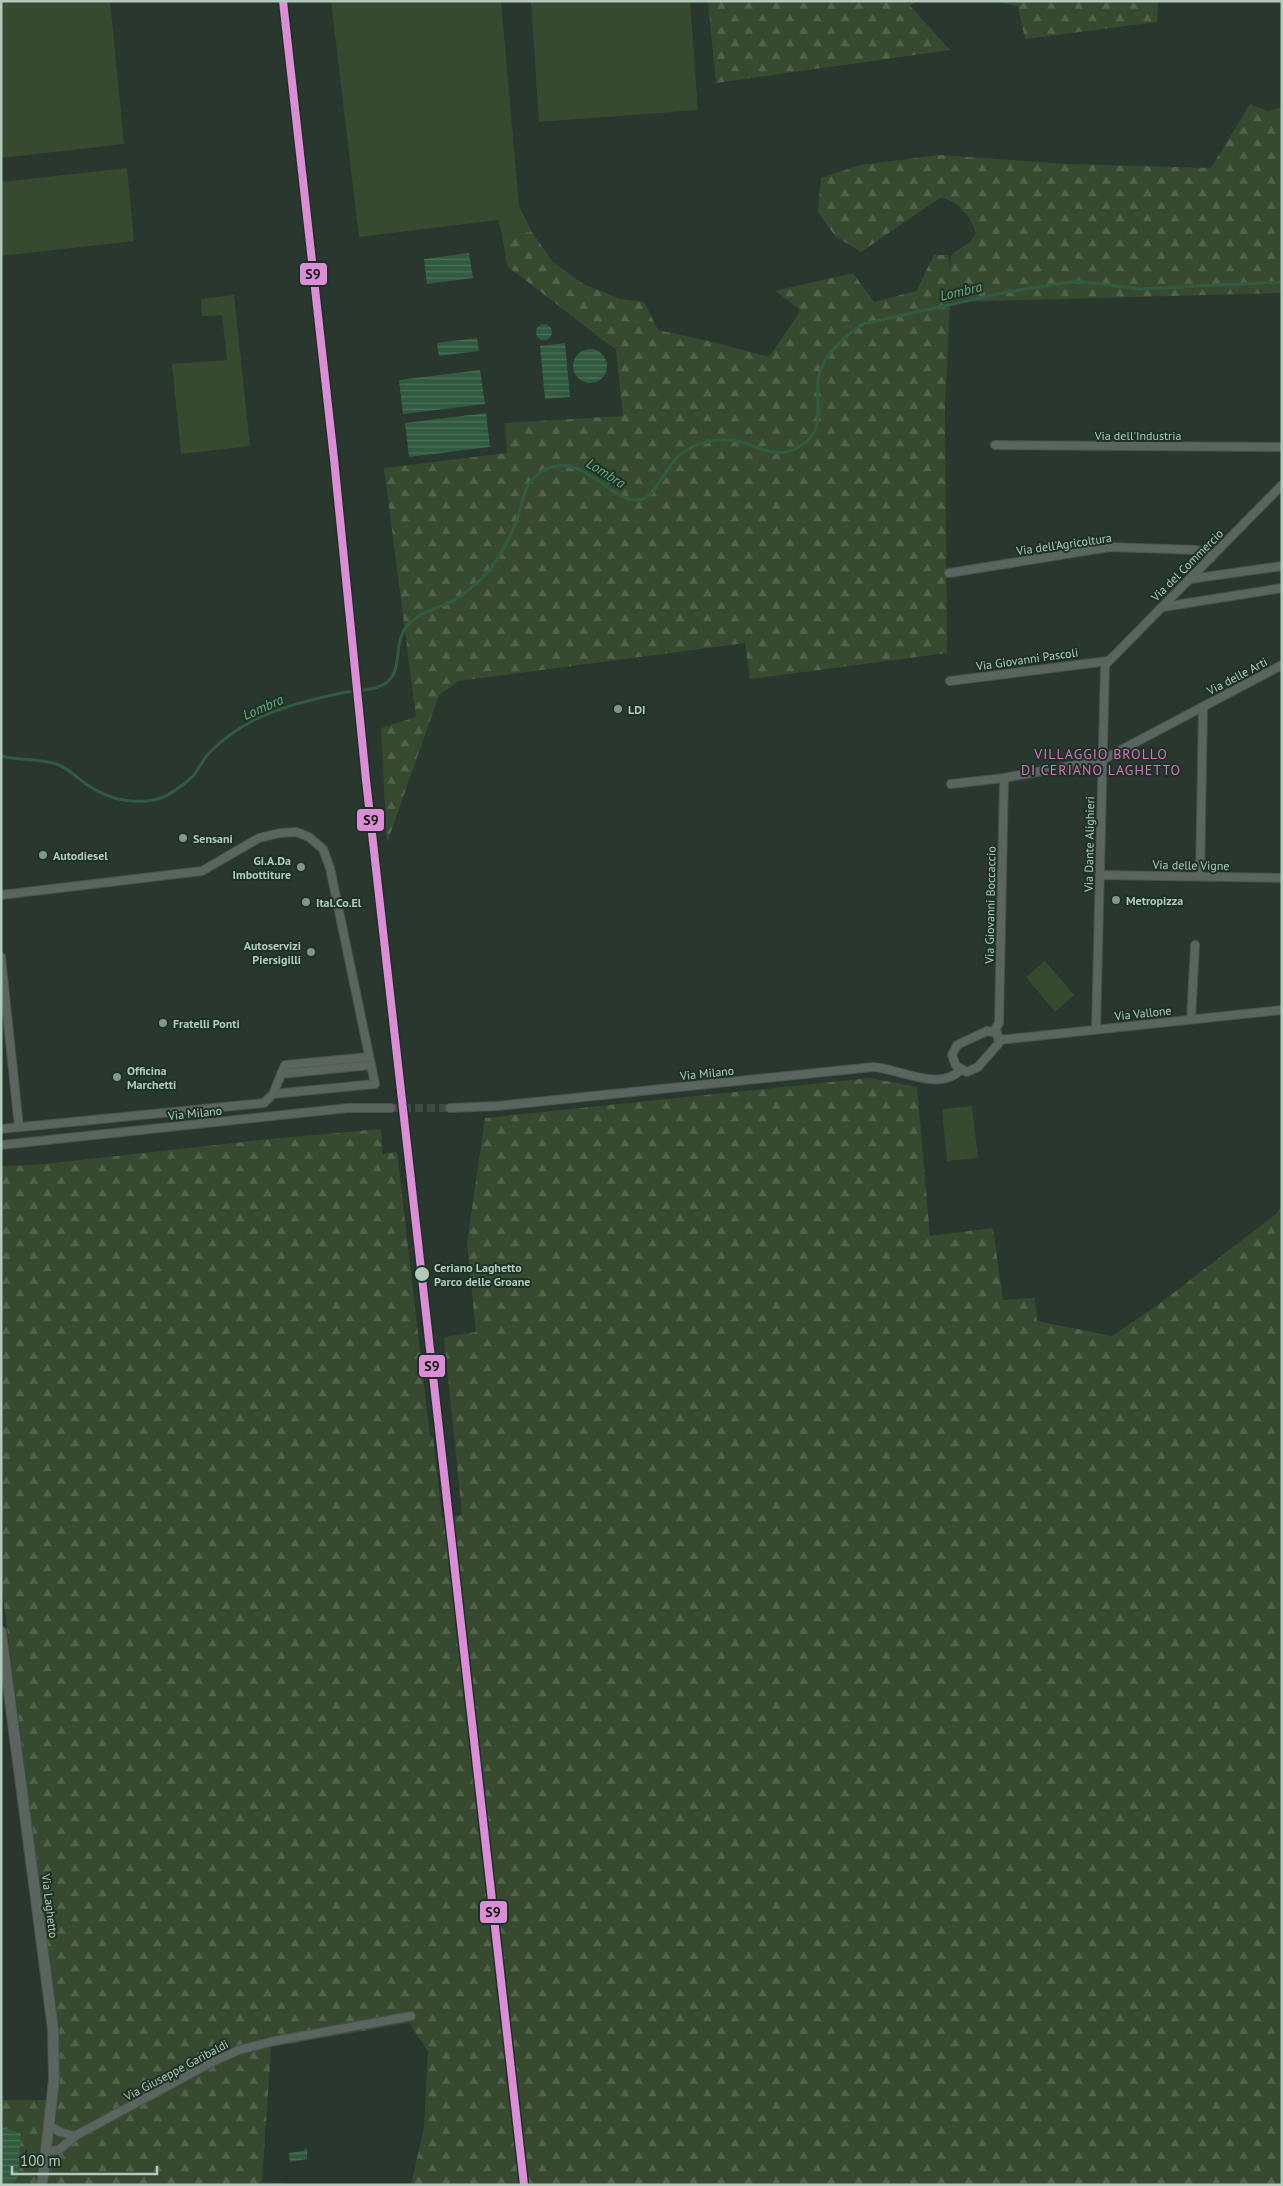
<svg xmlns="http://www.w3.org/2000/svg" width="1283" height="2186" viewBox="0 0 1283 2186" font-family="'PT Sans',sans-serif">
	<defs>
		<pattern id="forest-firs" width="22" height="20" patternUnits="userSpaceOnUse" patternTransform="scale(1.25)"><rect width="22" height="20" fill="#374a30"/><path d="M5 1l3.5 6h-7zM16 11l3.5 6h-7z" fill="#52634c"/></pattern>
		<pattern id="water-rules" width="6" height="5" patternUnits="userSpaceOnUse" patternTransform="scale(1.25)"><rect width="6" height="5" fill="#315b41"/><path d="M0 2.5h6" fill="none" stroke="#4c715a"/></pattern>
	</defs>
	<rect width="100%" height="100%" fill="#29372e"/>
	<g fill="#374a30">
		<polygon points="1,1 110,1 124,144 1,158"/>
		<polygon points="331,1 501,1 519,206 532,232 502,234 498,220 359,237"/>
		<polygon points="531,1 690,1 698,110 539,122"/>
		<polygon points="127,168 134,241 1,256 1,182"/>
		<polygon points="234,295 250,446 181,454 172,364 227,360 222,315 202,316 201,299"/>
		<polygon points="1045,961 1074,995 1055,1012 1026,977"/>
		<polygon points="972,1106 978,1158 947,1161 942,1109"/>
	</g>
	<g fill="url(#forest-firs)">
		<polygon points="708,1 915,1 910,6 950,50 716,83"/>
		<polygon points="992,1 1158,1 1157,22 1025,39 1018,6"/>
		<path d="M 1250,104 L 1268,111 L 1282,107 L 1282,293 L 950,302 L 945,407 L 947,653 L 750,679 L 745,643 L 459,681 L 439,695 L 387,843 L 381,728 L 416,717 L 384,468 L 507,453 L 505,423 L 623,416 L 616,350 L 507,266 L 502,234 L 532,232 L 553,262 L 583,284 L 620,299 L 644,302 L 658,330 L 717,343 L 769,357 L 801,310 L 775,291 L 853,273 L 874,302 L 916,291 L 934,255 L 949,255 L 950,275 L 951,255 L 970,242 L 976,234 C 973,220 956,197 940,198 L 861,252 L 835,236 L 818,212 L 821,178 L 860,165 L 940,155 L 1068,164 L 1211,168 Z"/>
		<polygon points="870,1078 917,1087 930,1236 993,1228 1003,1300 1035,1298 1037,1321 1112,1336 1163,1301 1276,1214 1282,1205 1282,2185 411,2185 424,2128 428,2051 409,2023 271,2047 262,2182 300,2185 48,2185 58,2098 59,2038 1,1581 1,1166 35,1165 270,1139 381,1129 383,1154 397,1152 430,1436 433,1436 442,1518 462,1515 444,1337 476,1332 467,1243 485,1118"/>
		<polygon points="1,2100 49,2100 38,2185 12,2185 18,2177 21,2134 1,2127"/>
	</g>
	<g fill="url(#water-rules)">
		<polygon points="469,253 473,278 427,284 424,259"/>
		<circle cx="544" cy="332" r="8"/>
		<polygon points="477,338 479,351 439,356 437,343"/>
		<polygon points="565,343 570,397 545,399 540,346"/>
		<circle cx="590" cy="366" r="17"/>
		<polygon points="480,370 485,404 403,414 399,380"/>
		<polygon points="486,413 490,447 409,457 405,423"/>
		<polygon points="1,2127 21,2133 18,2177 12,2185 1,2185"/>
		<polygon points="306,2148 308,2151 307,2153 307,2159 290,2162 289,2153 303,2151"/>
	</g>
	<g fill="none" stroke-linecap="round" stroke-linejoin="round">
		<path stroke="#315b41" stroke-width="3" d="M 1,756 C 20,761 42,758 59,765 C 69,769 77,778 86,784 C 106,798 130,804 154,800 C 166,798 184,785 193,776 C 199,769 203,759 210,752 C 222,740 239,728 254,720 C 281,707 312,699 342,693 C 355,690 375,691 386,683 C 404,670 392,644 407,626 C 419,612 439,608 454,600 C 465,594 475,585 484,576 C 498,561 508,542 516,523 C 523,504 523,483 541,472 C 588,442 620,526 653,492 C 661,480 668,468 677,458 C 693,441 724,436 745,443 C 767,451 779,460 802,445 C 829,427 813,401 819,375 C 823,355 846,335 863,324 L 1007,292 L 1069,282 L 1086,282 L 1139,289 L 1282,282"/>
		<polyline stroke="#3e4d43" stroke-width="8" stroke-dasharray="8 4" stroke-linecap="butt" points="391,1108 450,1108"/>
		<defs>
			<g id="minor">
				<polyline points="995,445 1282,447"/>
				<polyline points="949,573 1110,547 1197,550 1204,552 1211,558"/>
				<polyline points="1190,579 1282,566"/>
				<polyline points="1163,607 1282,588"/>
				<polyline points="950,681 1108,661"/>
				<polyline points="951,784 1004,778 1102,760 1282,665"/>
				<polyline points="1100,875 1282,878"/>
				<polyline points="1200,876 1203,707"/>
				<polyline points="1,895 202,871 259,838 280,833 296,832 309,837 323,849 330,868 375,1084 273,1094"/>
				<polyline points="1,957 19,1127"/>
				<polyline points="1191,1019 1195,945"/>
				<polyline points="1096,1029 1105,665 1282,485"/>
				<polygon points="987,1031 997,1033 999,1043 978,1067 967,1072 956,1066 952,1055 957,1045"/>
				<polyline points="994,1031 999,1023 1004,778"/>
				<polyline points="999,1040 1282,1010"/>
				<polyline points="281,1074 371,1065"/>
				<path d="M 450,1108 L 497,1106 L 873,1067 C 901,1069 938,1092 961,1070"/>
				<polyline points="1,1129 264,1103 273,1094 285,1065 369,1057"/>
				<polyline points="1,1145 348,1108 391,1108"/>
				<polyline points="50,2126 60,2132 75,2136"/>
				<polyline points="46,2151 59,2150 75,2136 214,2061 239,2050 274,2041 411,2016"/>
			</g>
			<polyline id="tertiary" points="1,1632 53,2029 54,2080 42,2185"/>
		</defs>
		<use href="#minor" stroke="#47524b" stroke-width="10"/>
		<use href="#tertiary" stroke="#47524b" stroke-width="12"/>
		<use href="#minor" stroke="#59655e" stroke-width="8"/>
		<use href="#tertiary" stroke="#59655e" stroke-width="10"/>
		<defs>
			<polyline id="rail-1" points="283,1 334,459 366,780 524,2185"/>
		</defs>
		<use href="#rail-1" stroke="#1c3225" stroke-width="11"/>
		<use href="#rail-1" stroke="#db8dd6" stroke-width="8"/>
	</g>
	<g fill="#83968a" stroke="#1c3225" stroke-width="2">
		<circle cx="618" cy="709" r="5"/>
		<circle cx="183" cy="838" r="5"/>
		<circle cx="43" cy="855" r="5"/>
		<circle cx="301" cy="867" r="5"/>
		<circle cx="1116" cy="900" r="5"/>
		<circle cx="306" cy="902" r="5"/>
		<circle cx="311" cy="952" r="5"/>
		<circle cx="163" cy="1023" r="5"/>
		<circle cx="117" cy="1077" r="5"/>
	</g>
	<circle fill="#b3c9bc" stroke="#1c3225" stroke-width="2" cx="422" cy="1274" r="8"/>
	<g text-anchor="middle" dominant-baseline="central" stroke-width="4" stroke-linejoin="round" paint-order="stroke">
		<g font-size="12" fill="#b3c9bc" stroke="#1c3225">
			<text x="1138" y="435">Via dell'Industria</text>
			<text transform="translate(1064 544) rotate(-8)">Via dell'Agricoltura</text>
			<text transform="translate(1187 565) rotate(-45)">Via del Commercio</text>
			<text transform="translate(1027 659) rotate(-8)">Via Giovanni Pascoli</text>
			<text transform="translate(1237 676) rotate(-28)">Via delle Arti</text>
			<text transform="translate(1089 844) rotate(-89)">Via Dante Alighieri</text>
			<text transform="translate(1191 865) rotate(1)">Via delle Vigne</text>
			<text transform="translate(990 905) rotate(-89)">Via Giovanni Boccaccio</text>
			<text transform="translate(1143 1013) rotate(-6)">Via Vallone</text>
			<text transform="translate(707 1073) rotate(-6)">Via Milano</text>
			<text transform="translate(195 1113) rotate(-6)">Via Milano</text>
			<text transform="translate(50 1906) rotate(83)">Via Laghetto</text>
			<text transform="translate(176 2070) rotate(-28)">Via Giuseppe Garibaldi</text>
		</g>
		<g font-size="12" font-weight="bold" fill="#b3c9bc" stroke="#1c3225" text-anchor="start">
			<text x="628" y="709">LDI</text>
			<text x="193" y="838">Sensani</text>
			<text x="53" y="855">Autodiesel</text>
			<text x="291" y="860" text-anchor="end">Gi.A.Da<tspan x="291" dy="14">Imbottiture</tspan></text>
			<text x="1126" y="900">Metropizza</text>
			<text x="316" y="902">Ital.Co.El</text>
			<text x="301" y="945" text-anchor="end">Autoservizi<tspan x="301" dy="14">Piersigilli</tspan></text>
			<text x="173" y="1023">Fratelli Ponti</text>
			<text x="127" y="1070">Officina<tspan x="127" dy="14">Marchetti</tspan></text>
		</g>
		<g font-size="12" font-weight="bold" fill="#b3c9bc" stroke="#1c3225" text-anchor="start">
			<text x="434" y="1267">Ceriano Laghetto<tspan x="434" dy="14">Parco delle Groane</tspan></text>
		</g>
		<g font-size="14" font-style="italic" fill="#6ba982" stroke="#1c3225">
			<text transform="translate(961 291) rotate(-13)">Lombra</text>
			<text transform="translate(606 473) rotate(32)">Lombra</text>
			<text transform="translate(263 707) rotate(-24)">Lombra</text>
		</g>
		<g font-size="14" letter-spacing="1" fill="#db6fc2" stroke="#1c3225">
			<text x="1101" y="754">VILLAGGIO BROLLO<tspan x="1101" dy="16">DI CERIANO LAGHETTO</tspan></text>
		</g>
	</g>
	<g stroke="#1c3225" stroke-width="2">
		<rect x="299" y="262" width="29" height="24" rx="5" fill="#db8dd6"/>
		<rect x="356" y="808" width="29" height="24" rx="5" fill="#db8dd6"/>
		<rect x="418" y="1354" width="28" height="24" rx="5" fill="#db8dd6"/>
		<rect x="479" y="1900" width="29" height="24" rx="5" fill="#db8dd6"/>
	</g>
	<g font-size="14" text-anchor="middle" font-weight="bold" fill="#111">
		<text x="313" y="279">S9</text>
		<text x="371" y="825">S9</text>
		<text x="432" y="1371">S9</text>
		<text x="493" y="1917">S9</text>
	</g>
	<rect width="1283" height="2186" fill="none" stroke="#b3c9bc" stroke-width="5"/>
	<path d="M12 2166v8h145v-8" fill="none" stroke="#b3c9bc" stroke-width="2.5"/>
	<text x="20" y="2166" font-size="15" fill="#b3c9bc" stroke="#1c3225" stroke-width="4" paint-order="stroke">100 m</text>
</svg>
